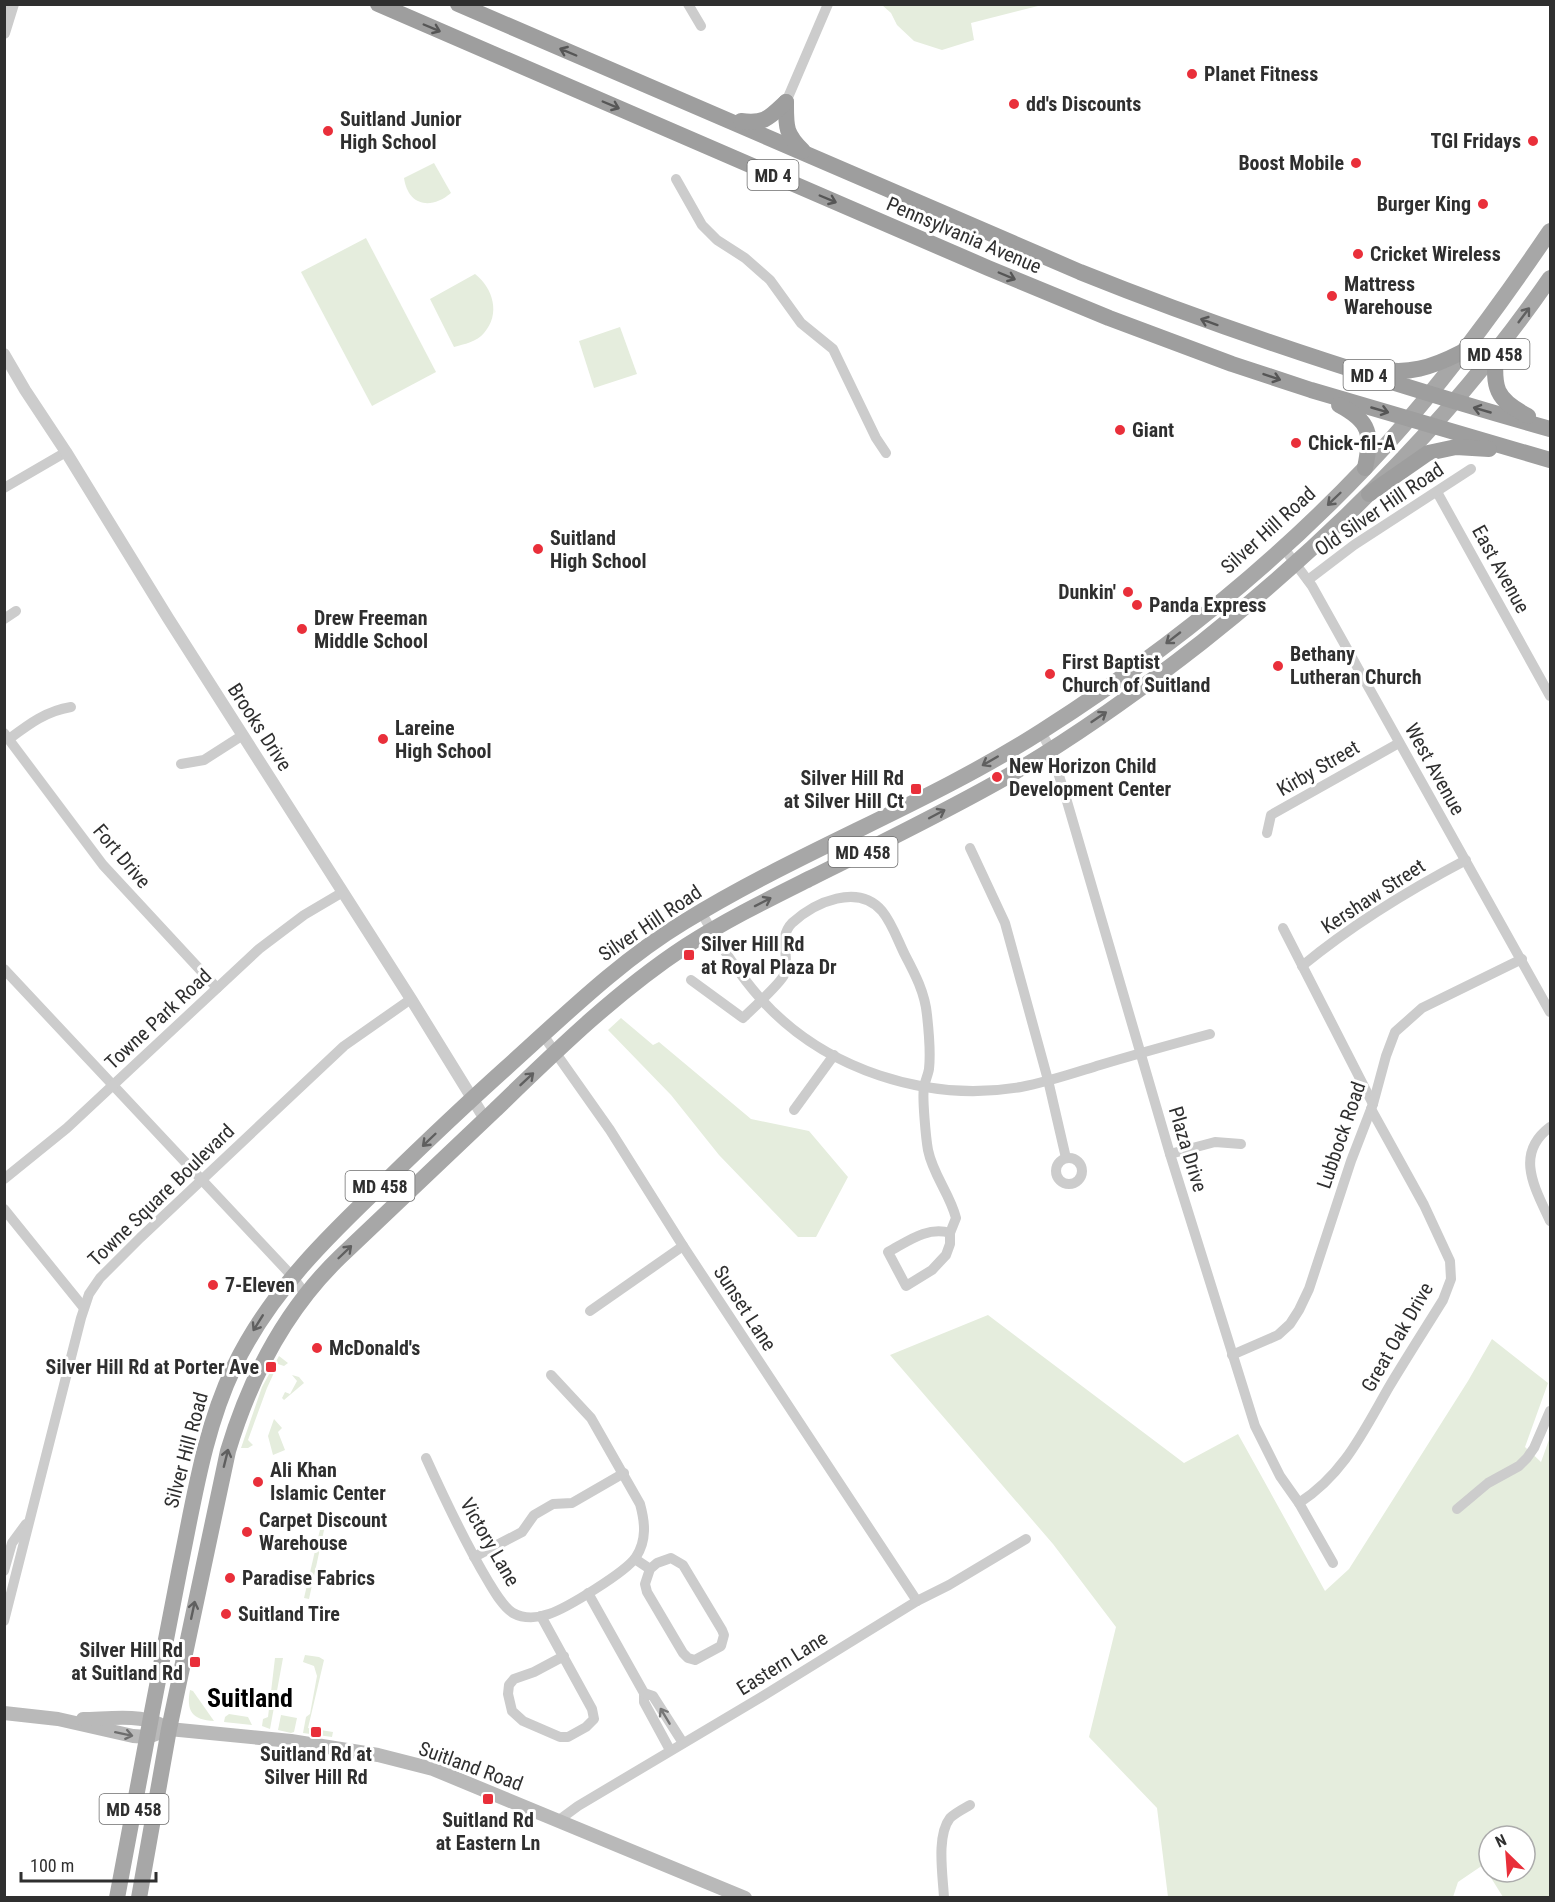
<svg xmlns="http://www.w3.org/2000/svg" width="1555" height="1902" viewBox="0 0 1555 1902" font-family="'Roboto Condensed',sans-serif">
	<rect width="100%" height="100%" fill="#fff"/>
	<g fill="#e5eddd" fill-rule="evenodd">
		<polygon points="882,5 1042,5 971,23 974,40 942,50 914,41 897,25 891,13"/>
		<path d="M 434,163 L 451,193 C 431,210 408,206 404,178 Z"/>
		<polygon points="366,238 436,372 372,406 301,272"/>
		<path d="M 475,274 C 493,288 501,314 484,333 C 477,342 464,344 454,347 L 430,299 Z"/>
		<polygon points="620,327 637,374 594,388 579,341"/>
		<polygon points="621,1018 653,1045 659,1042 751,1119 809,1131 848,1177 816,1237 798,1237 719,1155 671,1095 608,1030"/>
		<path d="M 988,1315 L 1184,1463 L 1238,1434 L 1325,1591 L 1349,1569 L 1468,1381 L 1492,1339 L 1548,1383 L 1525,1447 L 1541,1462 L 1550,1437 L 1550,1897 L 1503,1897 L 1483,1865 L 1458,1882 L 1453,1897 L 1168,1897 L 1157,1808 L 1089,1737 L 1116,1627 L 1053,1544 L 890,1355 ZM 1489,1836 L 1525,1836 L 1525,1872 L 1489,1872 Z"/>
		<polygon points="279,1356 288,1363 284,1366 278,1364 267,1388 248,1440 253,1445 248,1448 241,1448 262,1387"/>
		<polygon points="292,1375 299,1377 304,1383 284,1400 282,1398 285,1392 290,1394 297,1381"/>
		<polygon points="274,1419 282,1428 278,1432 285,1450 273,1455 268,1436"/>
		<polygon points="322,1521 326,1521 309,1599 304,1598"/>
		<polygon points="305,1655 319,1657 324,1660 308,1728 333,1732 332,1737 303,1733 306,1717 310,1714 317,1676 314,1666 303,1662"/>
		<polygon points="275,1658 283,1658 270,1729 262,1726 263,1719 268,1717"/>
		<path d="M 190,1690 L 193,1691 L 214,1721 C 192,1720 186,1711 190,1690 Z"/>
		<polygon points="229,1714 248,1717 252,1725 224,1722 225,1717"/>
		<polygon points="281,1715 297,1718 294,1732 291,1733 278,1730"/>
	</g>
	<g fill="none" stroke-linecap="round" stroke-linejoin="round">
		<g stroke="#ccc" stroke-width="10">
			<polyline points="688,4 701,26"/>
			<polyline points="786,102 828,4"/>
			<polyline points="676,179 702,225 717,240 745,258 770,280 801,323 833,349 876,438 886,453"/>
			<polyline points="4,488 66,452"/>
			<polyline points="1437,492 1550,696"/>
			<polyline points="1283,547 1312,586 1550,1012"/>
			<polyline points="1308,580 1354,545 1471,469"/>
			<polyline points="4,619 16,611"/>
			<polyline points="1041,732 1051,750 1066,798 1170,1154 1255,1426 1280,1476 1299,1503 1333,1563"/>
			<polyline points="4,733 103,865 217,988"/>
			<path d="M 9,739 C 29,724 46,711 71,707"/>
			<polyline points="181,764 204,760 243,735"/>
			<polyline points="1267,833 1271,815 1399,743"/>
			<polyline points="970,848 1005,923 1048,1080 1066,1158"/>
			<path d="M 701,912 C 718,942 737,972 760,998 C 824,1070 928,1103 1021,1087 C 1048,1082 1074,1073 1100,1065 C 1137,1054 1173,1044 1210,1034"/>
			<polyline points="1283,928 1373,1104"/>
			<path d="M 1302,966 C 1353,924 1407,891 1466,860"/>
			<polyline points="4,969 292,1276 306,1295"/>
			<path d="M 691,980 L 743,1018 C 752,1009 780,984 784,975 C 791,958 777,938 792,923 C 815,902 858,883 882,911 C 892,923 898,941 905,955 C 915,974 925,993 927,1015 C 929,1033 931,1051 929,1069 C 928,1075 925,1081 924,1087 C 922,1097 926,1139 928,1150 C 933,1175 950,1194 956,1218 L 950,1233 L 950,1244 L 946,1255 L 932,1270 L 906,1286 L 888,1252 C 907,1242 927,1226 950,1233"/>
			<polyline points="543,1035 610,1130 683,1246 917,1601"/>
			<polyline points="794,1110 834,1055"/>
			<path d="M 1550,1127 C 1514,1154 1535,1188 1550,1221"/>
			<polyline points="1170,1154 1215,1142 1241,1144"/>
			<circle cx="1069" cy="1171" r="13"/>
			<polyline points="4,1179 67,1128 259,949 304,915 343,892"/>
			<polyline points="4,1209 84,1308"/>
			<polyline points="590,1311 683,1246"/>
			<polyline points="1232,1355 1278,1335 1290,1324 1299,1310 1309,1289 1351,1161 1373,1104 1386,1056 1395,1032 1422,1008 1522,959"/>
			<path d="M 426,1458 C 445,1500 464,1541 488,1581 C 494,1591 503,1607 513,1613 C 524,1619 538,1618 549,1614 C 567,1608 626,1572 636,1557 C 647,1540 645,1522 640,1504 L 591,1418 L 551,1375"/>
			<path d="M 1299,1503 C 1344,1474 1363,1432 1389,1387 C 1407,1357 1425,1329 1443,1300 L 1451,1279 L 1450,1261 L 1424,1205 L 1371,1109"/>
			<polyline points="1457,1509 1488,1483 1519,1466 1527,1458 1534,1448 1550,1411"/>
			<polyline points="474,1557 522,1532 534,1515 553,1504 572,1503 624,1473"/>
			<polyline points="635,1559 650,1569 645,1584 647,1592 683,1653 688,1658 695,1660 721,1646 724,1635 722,1630 683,1565 671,1558 657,1563 650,1569"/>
			<polyline points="4,1571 12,1543 26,1524"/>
			<polyline points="588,1593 644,1693 644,1702 670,1750"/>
			<polyline points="541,1616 592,1709 594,1719 586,1727 568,1737 560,1737 523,1721 512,1711 508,1694 509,1685 514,1679 534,1672 564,1656"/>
			<polyline points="4,1621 81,1318 89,1294 100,1278 140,1238 344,1046 411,999"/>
			<polyline points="644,1693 653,1696 683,1743"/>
			<polyline points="559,1820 578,1806 758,1699 917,1601 949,1585 1026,1539"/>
			<path d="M 944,1898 C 943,1876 936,1836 950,1818 C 955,1813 963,1809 970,1805"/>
		</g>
		<g stroke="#ccc" stroke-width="12">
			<polyline points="4,33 13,4"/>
			<polyline points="4,354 25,390 66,452 168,618 411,999 485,1119"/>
		</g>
		<g stroke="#b9b9b9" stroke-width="14">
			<polyline points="4,1713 58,1719 133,1736 148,1737 169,1729 291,1741 378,1755 433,1769 745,1898"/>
			<path d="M 83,1719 C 105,1719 139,1714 159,1724"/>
		</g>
		<g stroke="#a7a7a7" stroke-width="16">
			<path d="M 117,1898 C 138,1788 158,1677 180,1567 C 194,1500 204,1430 234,1367 C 270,1292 328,1236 387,1180 C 426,1142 465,1105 505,1069 C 563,1017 618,962 684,922 C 799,851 928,804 1042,731 C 1158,657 1270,568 1365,468 C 1434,395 1494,314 1550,231"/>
			<path d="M 139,1898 L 169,1729 L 228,1451 C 250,1378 284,1311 340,1257 C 392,1208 443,1159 495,1110 C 555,1052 616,992 686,946 C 726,920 769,899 811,878 C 875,846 939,815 1001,780 C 1071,740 1138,692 1202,642 C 1334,537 1454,417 1550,278"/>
		</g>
		<g stroke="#9e9e9e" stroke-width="16">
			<polyline points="378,4 988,268 1109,318 1232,364 1311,390 1550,460"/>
			<path d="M 458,4 L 1080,272 C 1234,334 1391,384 1550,429"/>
			<path d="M 786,102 C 786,127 785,133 803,151"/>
			<path d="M 741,121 C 765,124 769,118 786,102"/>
			<path d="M 1496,352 C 1493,388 1495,399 1528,416"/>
			<path d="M 1374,368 C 1407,376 1433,367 1462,352"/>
			<path d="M 1339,405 C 1371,422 1372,434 1365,468"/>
			<polyline points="1369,494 1428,453 1456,447 1489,449"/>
		</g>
	</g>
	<defs><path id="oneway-shaft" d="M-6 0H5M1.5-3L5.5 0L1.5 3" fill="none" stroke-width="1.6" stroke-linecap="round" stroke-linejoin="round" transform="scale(1.5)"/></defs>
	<g stroke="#565656">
		<use href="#oneway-shaft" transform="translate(432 28) rotate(23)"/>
		<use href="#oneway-shaft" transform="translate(568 52) rotate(-157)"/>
		<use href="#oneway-shaft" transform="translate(611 105) rotate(23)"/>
		<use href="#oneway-shaft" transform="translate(828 199) rotate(23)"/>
		<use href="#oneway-shaft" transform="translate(1007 276) rotate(23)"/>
		<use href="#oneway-shaft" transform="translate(1209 322) rotate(-160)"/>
		<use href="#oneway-shaft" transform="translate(1272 377) rotate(19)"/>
		<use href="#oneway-shaft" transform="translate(1380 410) rotate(16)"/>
		<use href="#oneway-shaft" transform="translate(1482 410) rotate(-164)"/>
	</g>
	<g stroke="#5f5f5f">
		<use href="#oneway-shaft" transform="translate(1524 315) rotate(-53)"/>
		<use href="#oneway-shaft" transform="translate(1334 499) rotate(136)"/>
		<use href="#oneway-shaft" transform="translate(1173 638) rotate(142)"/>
		<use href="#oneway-shaft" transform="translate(1099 717) rotate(-34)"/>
		<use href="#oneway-shaft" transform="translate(990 761) rotate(150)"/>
		<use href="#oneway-shaft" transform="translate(937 814) rotate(-28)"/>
		<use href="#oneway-shaft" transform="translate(763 902) rotate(-27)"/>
		<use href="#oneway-shaft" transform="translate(527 1079) rotate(-43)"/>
		<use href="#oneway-shaft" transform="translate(429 1140) rotate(136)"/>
		<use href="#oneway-shaft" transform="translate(345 1252) rotate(-44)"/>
		<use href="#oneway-shaft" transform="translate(258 1323) rotate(122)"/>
		<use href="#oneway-shaft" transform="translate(226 1458) rotate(-76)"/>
		<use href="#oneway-shaft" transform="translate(193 1610) rotate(-78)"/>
	</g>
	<use stroke="#767676" href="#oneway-shaft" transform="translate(665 1716) rotate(-121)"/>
	<use stroke="#6d6d6d" href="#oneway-shaft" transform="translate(124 1734) rotate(12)"/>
	<g fill="#e92f3a" stroke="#fff" stroke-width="2">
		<circle cx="1192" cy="74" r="6"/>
		<circle cx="1014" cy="104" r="6"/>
		<circle cx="328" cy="131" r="6"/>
		<circle cx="1533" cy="141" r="6"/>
		<circle cx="1356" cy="163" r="6"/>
		<circle cx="1483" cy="204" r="6"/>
		<circle cx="1358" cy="254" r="6"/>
		<circle cx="1332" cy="296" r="6"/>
		<circle cx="1120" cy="430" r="6"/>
		<circle cx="1296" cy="443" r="6"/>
		<circle cx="538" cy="549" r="6"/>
		<circle cx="1128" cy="592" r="6"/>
		<circle cx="1137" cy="605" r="6"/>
		<circle cx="302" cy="629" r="6"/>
		<circle cx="1278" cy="666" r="6"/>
		<circle cx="1050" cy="674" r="6"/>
		<circle cx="383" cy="739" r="6"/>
		<circle cx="997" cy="777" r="6"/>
		<rect x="910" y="783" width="12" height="12" rx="3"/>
		<rect x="683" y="949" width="12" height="12" rx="3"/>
		<circle cx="213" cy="1285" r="6"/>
		<circle cx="317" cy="1348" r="6"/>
		<rect x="265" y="1361" width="12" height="12" rx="3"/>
		<circle cx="258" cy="1482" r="6"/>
		<circle cx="247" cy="1532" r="6"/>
		<circle cx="230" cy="1578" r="6"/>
		<circle cx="226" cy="1614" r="6"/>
		<rect x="189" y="1656" width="12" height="12" rx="3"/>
		<rect x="310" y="1726" width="12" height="12" rx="3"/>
		<rect x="482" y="1793" width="12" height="12" rx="3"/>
	</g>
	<g text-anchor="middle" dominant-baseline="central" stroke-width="6" stroke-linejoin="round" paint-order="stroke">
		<g fill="#fff" stroke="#6d6d6d" stroke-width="1.5">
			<rect x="747.5" y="160" width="51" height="30" rx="4.5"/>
			<rect x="1460.5" y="339" width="69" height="30" rx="4.5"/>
			<rect x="1343.5" y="360" width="51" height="30" rx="4.5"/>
			<rect x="828.5" y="837" width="69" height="30" rx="4.5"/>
			<rect x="345.5" y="1171" width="69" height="30" rx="4.5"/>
			<rect x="99.5" y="1794" width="69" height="30" rx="4.5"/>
		</g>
		<g font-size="18" font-weight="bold" fill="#2f2f2f">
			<text x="773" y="175">MD 4</text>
			<text x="1495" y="354">MD 458</text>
			<text x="1369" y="375">MD 4</text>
			<text x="863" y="852">MD 458</text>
			<text x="380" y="1186">MD 458</text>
			<text x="134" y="1809">MD 458</text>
		</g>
		<g font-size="20" font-weight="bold" fill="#2f2f2f" stroke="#fff" text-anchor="start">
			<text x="1204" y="74">Planet Fitness</text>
			<text x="1026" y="104">dd's Discounts</text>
			<text x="340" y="119">Suitland Junior<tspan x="340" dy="23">High School</tspan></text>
			<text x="1521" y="141" text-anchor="end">TGI Fridays</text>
			<text x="1344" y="163" text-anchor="end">Boost Mobile</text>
			<text x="1471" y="204" text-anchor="end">Burger King</text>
			<text x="1370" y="254">Cricket Wireless</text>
			<text x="1344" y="284">Mattress<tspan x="1344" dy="23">Warehouse</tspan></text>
			<text x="1132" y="430">Giant</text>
			<text x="1308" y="443">Chick-fil-A</text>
			<text x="550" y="538">Suitland<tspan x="550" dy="23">High School</tspan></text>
			<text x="1116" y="592" text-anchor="end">Dunkin'</text>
			<text x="1149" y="605">Panda Express</text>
			<text x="314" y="618">Drew Freeman<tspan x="314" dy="23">Middle School</tspan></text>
			<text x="1290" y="654">Bethany<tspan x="1290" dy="23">Lutheran Church</tspan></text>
			<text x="1062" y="662">First Baptist<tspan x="1062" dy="23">Church of Suitland</tspan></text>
			<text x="395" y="728">Lareine<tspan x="395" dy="23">High School</tspan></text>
			<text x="1009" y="766">New Horizon Child<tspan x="1009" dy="23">Development Center</tspan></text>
			<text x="904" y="778" text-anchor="end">Silver Hill Rd<tspan x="904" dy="23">at Silver Hill Ct</tspan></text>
			<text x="701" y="944">Silver Hill Rd<tspan x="701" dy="23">at Royal Plaza Dr</tspan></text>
			<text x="225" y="1285">7-Eleven</text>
			<text x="329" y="1348">McDonald's</text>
			<text x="259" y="1367" text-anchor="end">Silver Hill Rd at Porter Ave</text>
			<text x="270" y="1470">Ali Khan<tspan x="270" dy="23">Islamic Center</tspan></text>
			<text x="259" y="1520">Carpet Discount<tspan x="259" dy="23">Warehouse</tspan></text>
			<text x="242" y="1578">Paradise Fabrics</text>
			<text x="238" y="1614">Suitland Tire</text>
			<text x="183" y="1650" text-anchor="end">Silver Hill Rd<tspan x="183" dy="23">at Suitland Rd</tspan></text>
			<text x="316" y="1754" text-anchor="middle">Suitland Rd at<tspan x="316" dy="23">Silver Hill Rd</tspan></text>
			<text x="488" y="1820" text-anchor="middle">Suitland Rd<tspan x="488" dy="23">at Eastern Ln</tspan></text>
		</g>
		<g font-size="20" fill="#2f2f2f" stroke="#fff">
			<text transform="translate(964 235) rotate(23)">Pennsylvania Avenue</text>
			<text transform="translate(1379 509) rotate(-34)">Old Silver Hill Road</text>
			<text transform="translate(1268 530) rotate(-42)">Silver Hill Road</text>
			<text transform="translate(1501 569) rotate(61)">East Avenue</text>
			<text transform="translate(260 727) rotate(57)">Brooks Drive</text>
			<text transform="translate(1318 768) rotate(-30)">Kirby Street</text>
			<text transform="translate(1435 769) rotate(61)">West Avenue</text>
			<text transform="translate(122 856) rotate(50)">Fort Drive</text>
			<text transform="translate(1373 896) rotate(-33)">Kershaw Street</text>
			<text transform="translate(650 923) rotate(-34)">Silver Hill Road</text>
			<text transform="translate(158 1019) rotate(-43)">Towne Park Road</text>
			<text transform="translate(1341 1135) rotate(-71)">Lubbock Road</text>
			<text transform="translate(1188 1149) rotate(73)">Plaza Drive</text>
			<text transform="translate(161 1195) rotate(-44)">Towne Square Boulevard</text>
			<text transform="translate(745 1308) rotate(57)">Sunset Lane</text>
			<text transform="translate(1397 1337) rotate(-60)">Great Oak Drive</text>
			<text transform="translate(186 1450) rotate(-75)">Silver Hill Road</text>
			<text transform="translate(490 1542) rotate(60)">Victory Lane</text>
			<text transform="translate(782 1663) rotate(-32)">Eastern Lane</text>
			<text transform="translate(471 1766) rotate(20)">Suitland Road</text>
		</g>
		<g font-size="26" font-weight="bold" fill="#000" stroke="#fff">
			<text x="250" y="1698">Suitland</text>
		</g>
	</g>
	<rect width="1555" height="1902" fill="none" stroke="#2f2f2f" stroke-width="12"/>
	<g transform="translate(1507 1854) rotate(335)"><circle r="28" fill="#ffffff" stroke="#acacac" stroke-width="1.5"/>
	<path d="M0-4.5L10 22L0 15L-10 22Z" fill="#e92f3a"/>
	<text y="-9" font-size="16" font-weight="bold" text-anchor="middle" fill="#2f2f2f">N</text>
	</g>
	<path d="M21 1872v9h135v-9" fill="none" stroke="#2f2f2f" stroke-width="3"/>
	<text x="30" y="1872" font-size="18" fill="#2f2f2f" stroke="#ffffff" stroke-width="4.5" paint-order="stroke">100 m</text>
</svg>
